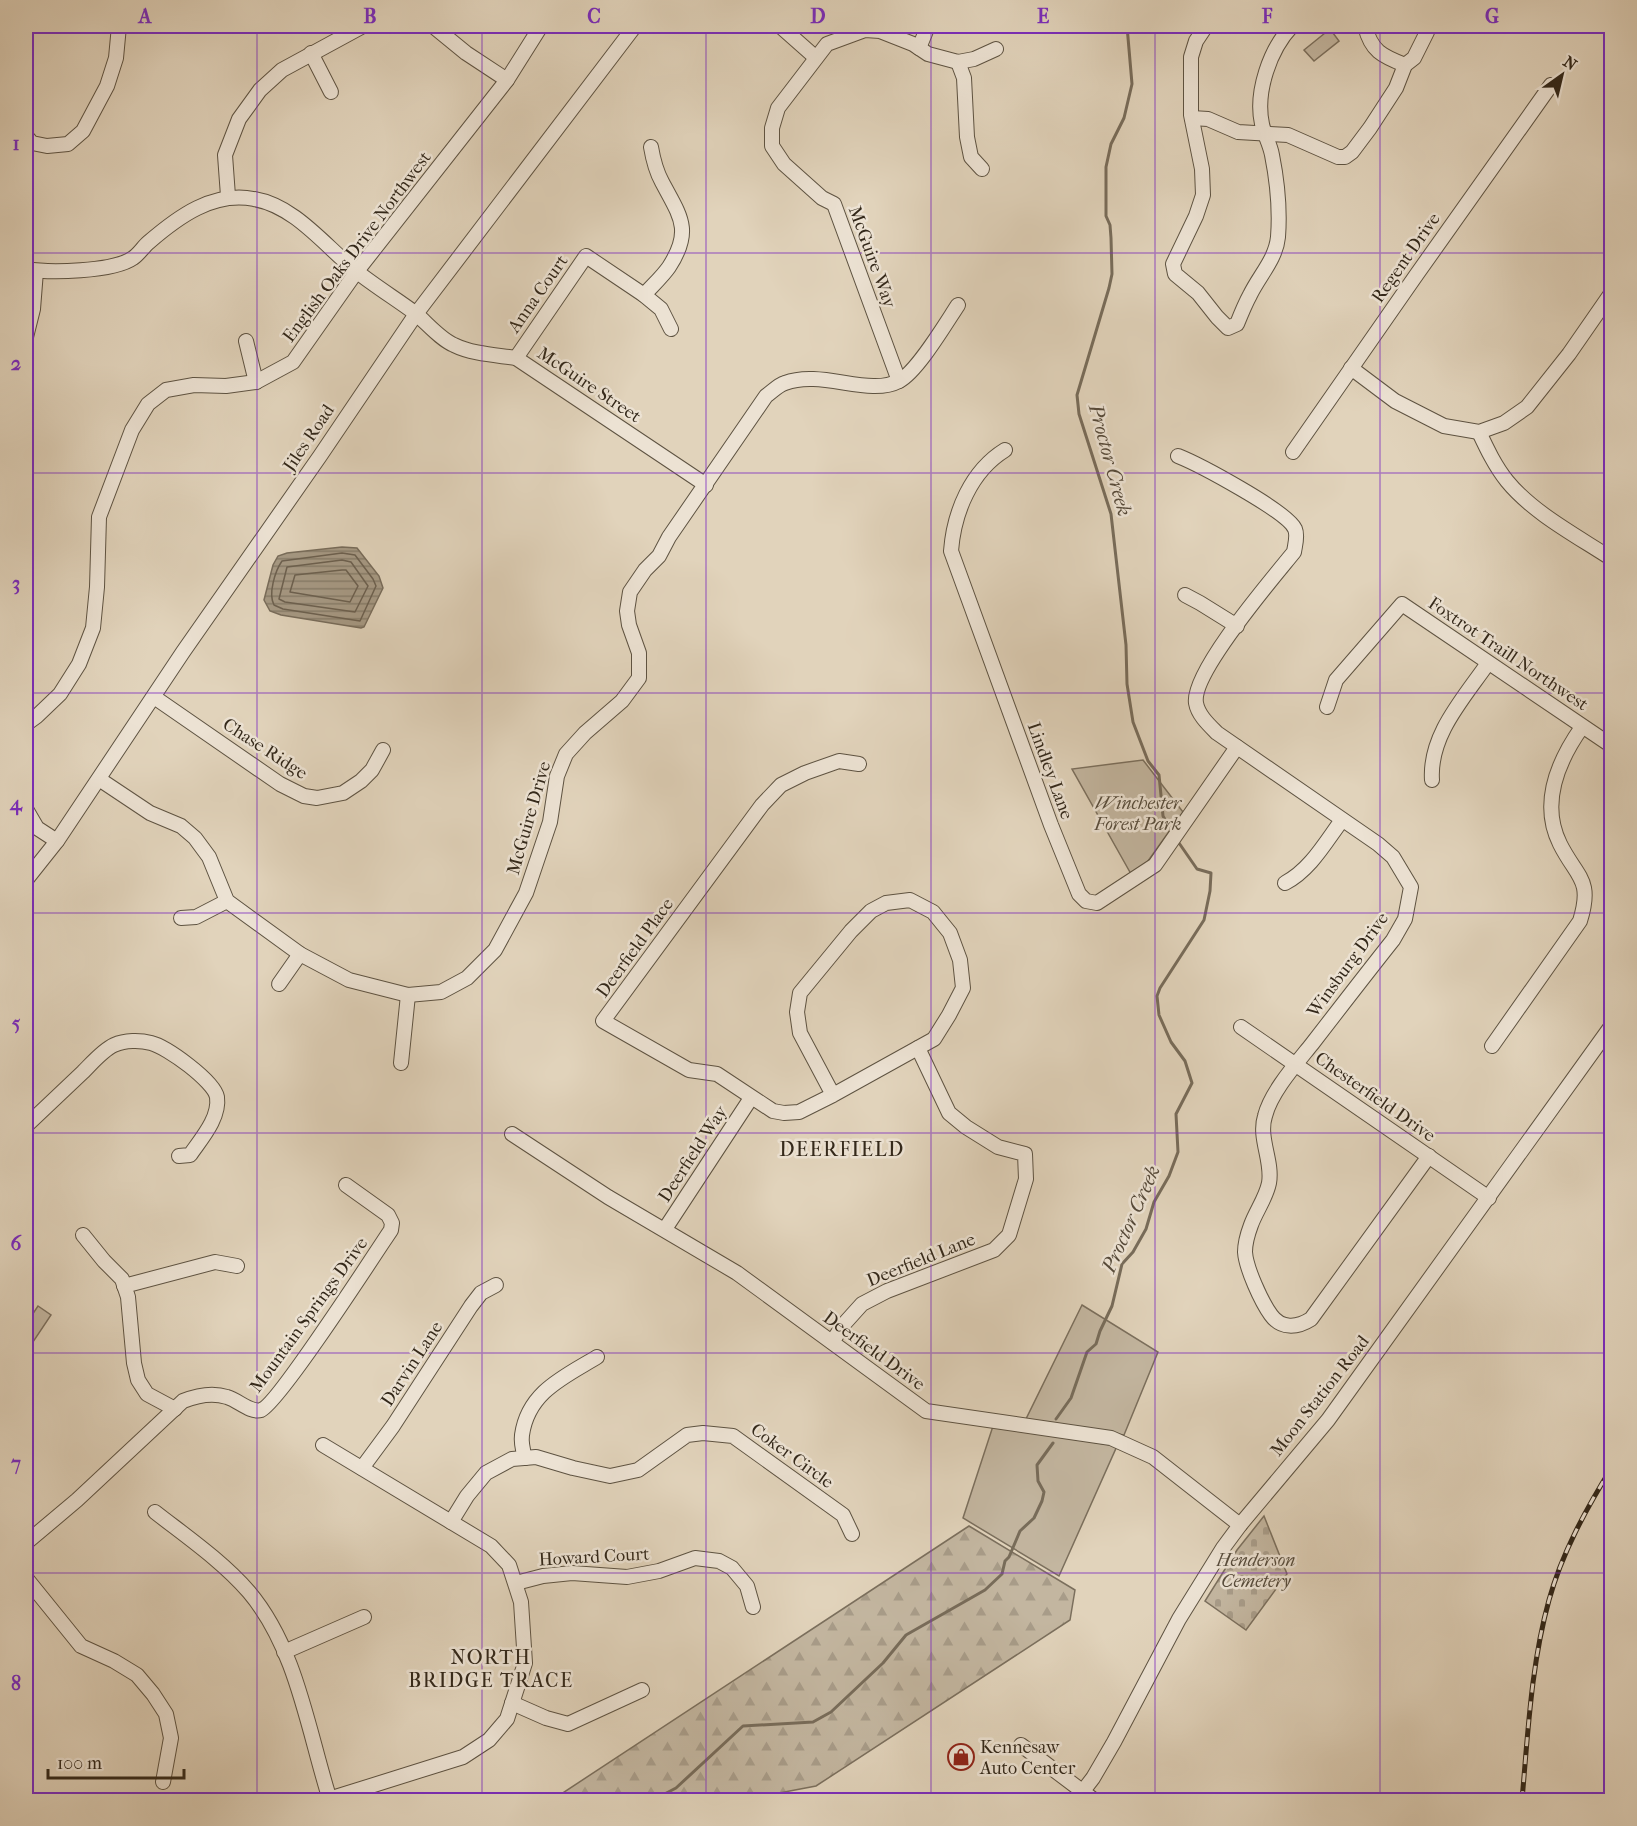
<svg xmlns="http://www.w3.org/2000/svg" width="1637" height="1826" viewBox="0 0 1637 1826" font-family="'IM FELL French Canon',serif">
	<defs>
		<pattern id="forest-firs" width="22" height="20" patternUnits="userSpaceOnUse" patternTransform="scale(1.5)"><rect width="22" height="20" fill="#c3b6a0"/><path d="M5 1l3.5 6h-7zM16 11l3.5 6h-7z" fill="#a89c89"/></pattern>
		<pattern id="cemetery-stones" width="16" height="16" patternUnits="userSpaceOnUse" patternTransform="scale(1.5)"><rect width="16" height="16" fill="#c3b6a0"/><path d="M2 7V4a2 2 0 0 1 4 0v3zM10 15v-3a2 2 0 0 1 4 0v3z" fill="#a89c89"/></pattern>
		<pattern id="water-rules" width="6" height="5" patternUnits="userSpaceOnUse" patternTransform="scale(1.5)"><rect width="6" height="5" fill="#a69984"/><path d="M0 2.5h6" fill="none" stroke="#887d6b"/></pattern>
	</defs>
	<rect width="100%" height="100%" fill="#e1d3bb"/>
	<filter id="stains"><feTurbulence type="fractalNoise" baseFrequency=".00333" numOctaves="4"/><feColorMatrix values="0 0 0 0 .2 0 0 0 0 .09 0 0 0 0 .02 0 0 0 .5 -.17"/></filter>
	<radialGradient id="worn" r=".72"><stop offset=".6" stop-color="#630" stop-opacity="0"/><stop offset="1" stop-color="#630" stop-opacity=".3"/></radialGradient>
	<g fill="#c3b6a0" stroke="#7b6f5d" stroke-width="1.5">
		<polygon points="1330,29 1339,41 1314,61 1304,50"/>
		<polygon points="1143,760 1183,812 1148,861 1131,874 1072,769"/>
		<polygon points="1082,1305 1158,1352 1124,1435 1025,1421"/>
		<polygon points="38,1306 51,1315 33,1342 26,1336 26,1324"/>
		<polygon points="993,1426 1117,1446 1059,1576 963,1518"/>
	</g>
	<polygon fill="url(#forest-firs)" stroke="#7b6f5d" stroke-width="1.5" points="969,1526 1075,1590 1070,1620 816,1786 743,1800 552,1800"/>
	<polygon fill="url(#cemetery-stones)" stroke="#7b6f5d" stroke-width="1.5" points="1264,1516 1287,1574 1246,1630 1205,1601 1237,1550"/>
	<polygon fill="url(#water-rules)" stroke="#786c5a" stroke-width="1.5" points="342,547 357,548 379,576 383,588 364,627 361,628 281,615 270,611 264,600 273,565 278,556 287,553"/>
	<g fill="none" stroke-linecap="round" stroke-linejoin="round">
		<g stroke="#6c604f" stroke-width="1.5">
			<path d="M 342,553 L 355,555 L 373,579 L 376,586 L 360,621 L 283,609 L 274,605 C 268,594 275,571 282,561 Z"/>
			<polygon points="342,560 351,562 368,586 355,612 285,602 279,599 287,567"/>
			<polygon points="342,570 346,570 358,586 350,602 290,592 295,575"/>
		</g>
		<g stroke="#786c5a" stroke-width="3">
			<polyline points="1127,26 1132,84 1124,118 1111,144 1106,167 1106,216 1110,225 1111,238 1112,274 1109,288 1077,395 1079,414 1111,514 1126,645 1127,684 1133,722 1148,761 1159,775 1163,816 1171,830"/>
			<polyline points="1056,1419 1071,1398 1087,1352 1096,1344 1100,1331 1112,1306 1122,1264 1133,1252 1146,1229 1154,1202 1169,1176 1178,1152 1176,1114 1192,1083 1185,1061 1171,1042 1159,1015 1157,996 1160,988 1204,920 1210,891 1211,873 1197,869 1179,843"/>
			<polyline points="653,1800 676,1788 743,1726 813,1722 831,1712 883,1663 906,1635 985,1590 1002,1574 1005,1561 1009,1557 1020,1531 1034,1518 1042,1501 1044,1492 1038,1481 1037,1465 1053,1443"/>
		</g>
		<defs>
			<g id="minor">
				<polyline points="433,26 466,53 507,80"/>
				<polyline points="780,26 815,57"/>
				<path d="M 1206,26 L 1196,41 L 1191,57 L 1191,115 L 1202,169 L 1203,195 L 1196,216 L 1173,264 L 1175,274 L 1198,293 L 1217,317 L 1228,328 L 1237,324 C 1241,314 1245,304 1250,295 C 1259,276 1276,259 1278,237 C 1280,211 1277,180 1272,155 C 1270,144 1264,134 1262,124 C 1255,92 1270,49 1292,26"/>
				<path d="M 1365,26 C 1371,51 1382,56 1405,65"/>
				<polyline points="919,48 928,26"/>
				<polyline points="311,53 331,92"/>
				<polyline points="958,62 964,78 967,137 971,157 982,169"/>
				<polyline points="1192,118 1208,119 1238,132 1288,135 1338,157 1345,157 1352,152 1370,128 1396,88 1405,65 1414,58 1427,32 1428,26"/>
				<polyline points="26,136 32,143 47,146 68,144 83,131 107,86 116,58 119,26"/>
				<polyline points="228,196 225,155 239,119 260,90 282,70 363,26"/>
				<path d="M 26,269 C 49,273 113,272 133,258 C 139,254 143,247 149,242 C 178,217 213,191 254,199 C 295,206 324,245 356,271 C 375,286 396,299 415,313 C 427,323 440,339 454,345 C 472,354 496,355 516,358 L 706,485"/>
				<path d="M 644,295 C 652,286 662,277 669,267 C 693,230 680,216 662,182 C 656,171 653,159 651,147"/>
				<polyline points="26,337 33,309 36,271"/>
				<polyline points="246,341 256,382"/>
				<polyline points="516,358 586,256 644,295 661,309 671,329"/>
				<polyline points="1351,368 1395,401 1444,426 1479,432 1504,423 1527,407 1569,354 1612,292"/>
				<polyline points="899,381 834,204 822,198 784,164 772,146 772,128 778,108 827,44 865,30 880,31 913,44 928,54 958,62 974,59 996,49"/>
				<path d="M 1479,432 C 1487,449 1495,466 1507,481 C 1533,513 1577,536 1612,559"/>
				<path d="M 1005,450 C 971,471 954,512 951,551 L 1051,825 L 1079,894 L 1086,901 L 1097,903 L 1155,865 L 1237,747"/>
				<polyline points="1293,452 1417,274 1551,85"/>
				<path d="M 1178,456 C 1198,464 1287,511 1295,529 C 1298,536 1295,545 1294,552 C 1273,578 1191,673 1196,703 C 1198,715 1209,725 1217,733 L 1378,844 L 1393,857 L 1411,887 L 1405,919 L 1393,940 C 1366,974 1339,1009 1312,1044 C 1296,1064 1271,1092 1265,1116 C 1258,1138 1273,1161 1269,1183 C 1266,1198 1256,1211 1251,1225 C 1248,1233 1245,1243 1245,1252 C 1246,1268 1261,1301 1271,1315 C 1281,1329 1297,1328 1311,1319 L 1429,1156"/>
				<polyline points="1185,595 1200,603 1237,626"/>
				<polyline points="154,697 280,784 304,796 317,798 343,793 361,781 372,770 383,750"/>
				<polyline points="1327,707 1336,680 1402,604 1612,746"/>
				<polyline points="26,724 37,716 60,694 79,664 93,628 97,587 99,517 132,430 148,404 166,390 194,385 226,386 256,382 293,362 357,271 507,80 541,26"/>
				<path d="M 99,779 L 150,813 L 181,826 L 195,838 L 209,857 L 227,901 L 300,954 L 349,980 L 408,995 L 441,992 L 467,978 L 495,950 L 526,893 L 550,822 L 557,776 L 566,754 L 585,733 L 622,701 L 639,678 L 639,653 L 629,625 L 627,611 L 630,592 L 645,570 L 659,556 L 669,537 L 766,396 C 772,392 778,385 785,383 C 821,369 869,397 899,381 C 917,372 946,323 958,305"/>
				<path d="M 1432,780 C 1429,735 1464,698 1488,663"/>
				<polyline points="26,809 37,828 57,841"/>
				<polyline points="26,880 57,841 183,652 320,456 416,314 635,26"/>
				<path d="M 1285,883 C 1310,870 1325,843 1342,820"/>
				<polyline points="181,918 196,917 227,901"/>
				<polyline points="279,984 300,954"/>
				<polyline points="1241,1027 1489,1198"/>
				<path d="M 1492,1046 L 1580,921 C 1593,879 1577,878 1560,844 C 1540,804 1558,761 1582,727"/>
				<polyline points="401,1063 408,995"/>
				<polyline points="833,1095 800,1033 797,1012 800,993 851,931 871,911 886,903 910,900 933,912 950,933 960,960 963,988 949,1015 934,1039 833,1095 799,1112 784,1113 773,1111 717,1074 689,1070 603,1021 762,805 781,785 805,773 839,761 859,764"/>
				<path d="M 26,1126 C 45,1108 64,1090 83,1072 C 92,1063 103,1050 114,1045 C 125,1040 140,1040 151,1043 C 167,1047 214,1081 217,1097 C 220,1118 201,1139 190,1155 L 179,1156"/>
				<polyline points="512,1134 608,1197 737,1273 926,1411 1111,1438 1153,1457 1240,1525"/>
				<polyline points="665,1229 751,1098"/>
				<polyline points="83,1235 104,1261 122,1279 128,1297 134,1363 138,1380 147,1394 175,1409"/>
				<polyline points="124,1286 215,1262 237,1266"/>
				<polyline points="832,1342 844,1324 862,1304 887,1291 994,1250 1009,1235 1026,1179 1025,1154 998,1147 966,1127 949,1113 918,1048"/>
				<polyline points="323,1445 491,1546 509,1565 521,1602 525,1663 507,1719 489,1740 463,1757 329,1799"/>
				<path d="M 525,1458 C 523,1451 521,1442 522,1435 C 528,1392 564,1377 597,1357"/>
				<polyline points="362,1468 393,1426 471,1306 481,1293 496,1285"/>
				<path d="M 155,1512 C 187,1537 222,1561 249,1592 C 297,1649 308,1731 330,1800"/>
				<polyline points="451,1522 467,1496 486,1473 512,1459 536,1457 573,1468 610,1476 638,1470 687,1435 703,1433 733,1436 843,1515 852,1534"/>
				<path d="M 26,1543 L 77,1500 L 183,1401 C 198,1395 212,1392 227,1397 C 238,1400 250,1413 261,1410 C 277,1405 375,1254 391,1230 L 392,1223 L 388,1215 L 346,1185"/>
				<polyline points="26,1578 81,1646 114,1661 137,1675 153,1694 166,1714 171,1738 163,1782"/>
				<polyline points="516,1583 543,1576 572,1573 627,1577 659,1571 695,1558 719,1561 732,1568 747,1586 753,1607"/>
				<polyline points="284,1652 364,1617"/>
				<polyline points="512,1703 546,1718 568,1724 642,1690"/>
				<polyline points="1021,1745 1094,1800"/>
				<polyline points="1076,1800 1093,1778 1114,1742 1179,1619 1223,1548 1240,1525 1328,1420 1612,1025"/>
			</g>
		</defs>
		<use href="#minor" stroke="#5e5342" stroke-width="16"/>
		<use href="#minor" stroke="#ece2d3" stroke-width="14"/>
		<defs>
			<path id="rail" d="M 1522,1800 C 1528,1733 1531,1665 1549,1600 C 1562,1553 1586,1509 1612,1467"/>
		</defs>
		<use href="#rail" stroke="#33281a" stroke-width="5"/>
		<use href="#rail" stroke="#ece2d3" stroke-width="3" stroke-dasharray="9" stroke-linecap="butt"/>
	</g>
	<path fill="none" stroke="#7b2cbf" stroke-width="1.5" stroke-opacity="0.55" d="M 257,26 L 257,1800M 482,26 L 482,1800M 706,26 L 706,1800M 931,26 L 931,1800M 1155,26 L 1155,1800M 1380,26 L 1380,1800M 26,253 L 1612,253M 26,473 L 1612,473M 26,693 L 1612,693M 26,913 L 1612,913M 26,1133 L 1612,1133M 26,1353 L 1612,1353M 26,1573 L 1612,1573"/>
	<defs>
		<symbol id="shop-ring" viewBox="-11 -11 22 22"><circle r="9.5" fill="#ece2d3" stroke="#8f2418" stroke-width="1.5"/><path d="M-5-2.5h2.3a2.7 3.5 0 0 1 5.4 0H5L5.5 6h-11ZM-1.5-2.5h3a1.5 2.3 0 0 0-3 0Z" fill="#8f2418"/></symbol>
	</defs>
	<g fill-rule="evenodd">
		<use href="#shop-ring" x="946" y="1742" width="30" height="30"/>
	</g>
	<g text-anchor="middle" dominant-baseline="central" stroke-width="5" stroke-linejoin="round" paint-order="stroke">
		<g font-size="18" fill="#33281a" stroke="#ece2d3">
			<text transform="translate(357 247) rotate(-53)">English Oaks Drive Northwest</text>
			<text transform="translate(872 257) rotate(70)">McGuire Way</text>
			<text transform="translate(1406 258) rotate(-55)">Regent Drive</text>
			<text transform="translate(538 294) rotate(-55)">Anna Court</text>
			<text transform="translate(589 385) rotate(34)">McGuire Street</text>
			<text transform="translate(309 438) rotate(-56)">Jiles Road</text>
			<text transform="translate(1508 654) rotate(34)">Foxtrot Traill Northwest</text>
			<text transform="translate(265 749) rotate(33)">Chase Ridge</text>
			<text transform="translate(1050 771) rotate(70)">Lindley Lane</text>
			<text transform="translate(529 818) rotate(-74)">McGuire Drive</text>
			<text transform="translate(635 948) rotate(-54)">Deerfield Place</text>
			<text transform="translate(1348 965) rotate(-54)">Winsburg Drive</text>
			<text transform="translate(1375 1097) rotate(35)">Chesterfield Drive</text>
			<text transform="translate(693 1154) rotate(-57)">Deerfield Way</text>
			<text transform="translate(921 1260) rotate(-22)">Deerfield Lane</text>
			<text transform="translate(309 1315) rotate(-54)">Mountain Springs Drive</text>
			<text transform="translate(874 1351) rotate(36)">Deerfield Drive</text>
			<text transform="translate(412 1364) rotate(-57)">Darvin Lane</text>
			<text transform="translate(1320 1396) rotate(-52)">Moon Station Road</text>
			<text transform="translate(792 1456) rotate(36)">Coker Circle</text>
			<text transform="translate(594 1557) rotate(-3)">Howard Court</text>
		</g>
		<g font-size="18" font-style="italic" fill="#574c3c" stroke="#ece2d3">
			<text x="1138" y="803">Winchester<tspan x="1138" dy="21">Forest Park</tspan></text>
			<text x="1256" y="1560">Henderson<tspan x="1256" dy="21">Cemetery</tspan></text>
		</g>
		<g font-size="18" fill="#33281a" stroke="#ece2d3" text-anchor="start">
			<text x="980" y="1747">Kennesaw<tspan x="980" dy="21">Auto Center</tspan></text>
		</g>
		<g font-size="20" font-style="italic" fill="#564a3a" stroke="#ece2d3">
			<text transform="translate(1110 460) rotate(75)">Proctor Creek</text>
			<text transform="translate(1131 1219) rotate(-66)">Proctor Creek</text>
		</g>
		<g font-size="20" letter-spacing="1.5" fill="#33281a" stroke="#ece2d3">
			<text x="842" y="1149">DEERFIELD</text>
			<text x="491" y="1657">NORTH<tspan x="491" dy="23">BRIDGE TRACE</tspan></text>
		</g>
	</g>
	<rect width="1637" height="1826" fill="none" stroke="#e1d3bb" stroke-width="66"/>
	<g transform="translate(1562 75) rotate(34)" stroke="#ece2d3" stroke-width="4.5" paint-order="stroke">
	<path d="M0-4.5L10 22L0 15L-10 22Z" fill="#33281a"/>
	<text y="-9" font-size="16" font-weight="bold" text-anchor="middle" fill="#33281a">N</text>
	</g>
	<path d="M48 1769v9h136v-9" fill="none" stroke="#33281a" stroke-width="3"/>
	<text x="57" y="1769" font-size="18" fill="#33281a" stroke="#ece2d3" stroke-width="4.5" paint-order="stroke">100 m</text>
	<rect x="33" y="33" width="1571" height="1760" fill="none" stroke="#7b2cbf" stroke-width="2"/>
	<g font-size="20" text-anchor="middle" font-weight="bold" fill="#7b2cbf">
		<text x="145" y="23">A</text>
		<text x="370" y="23">B</text>
		<text x="594" y="23">C</text>
		<text x="818" y="23">D</text>
		<text x="1043" y="23">E</text>
		<text x="1267" y="23">F</text>
		<text x="1492" y="23">G</text>
		<text x="16" y="150">1</text>
		<text x="16" y="370">2</text>
		<text x="16" y="590">3</text>
		<text x="16" y="810">4</text>
		<text x="16" y="1030">5</text>
		<text x="16" y="1250">6</text>
		<text x="16" y="1470">7</text>
		<text x="16" y="1690">8</text>
	</g>
	<rect width="100%" height="100%" filter="url(#stains)"/>
	<rect width="100%" height="100%" fill="url(#worn)"/>
</svg>
